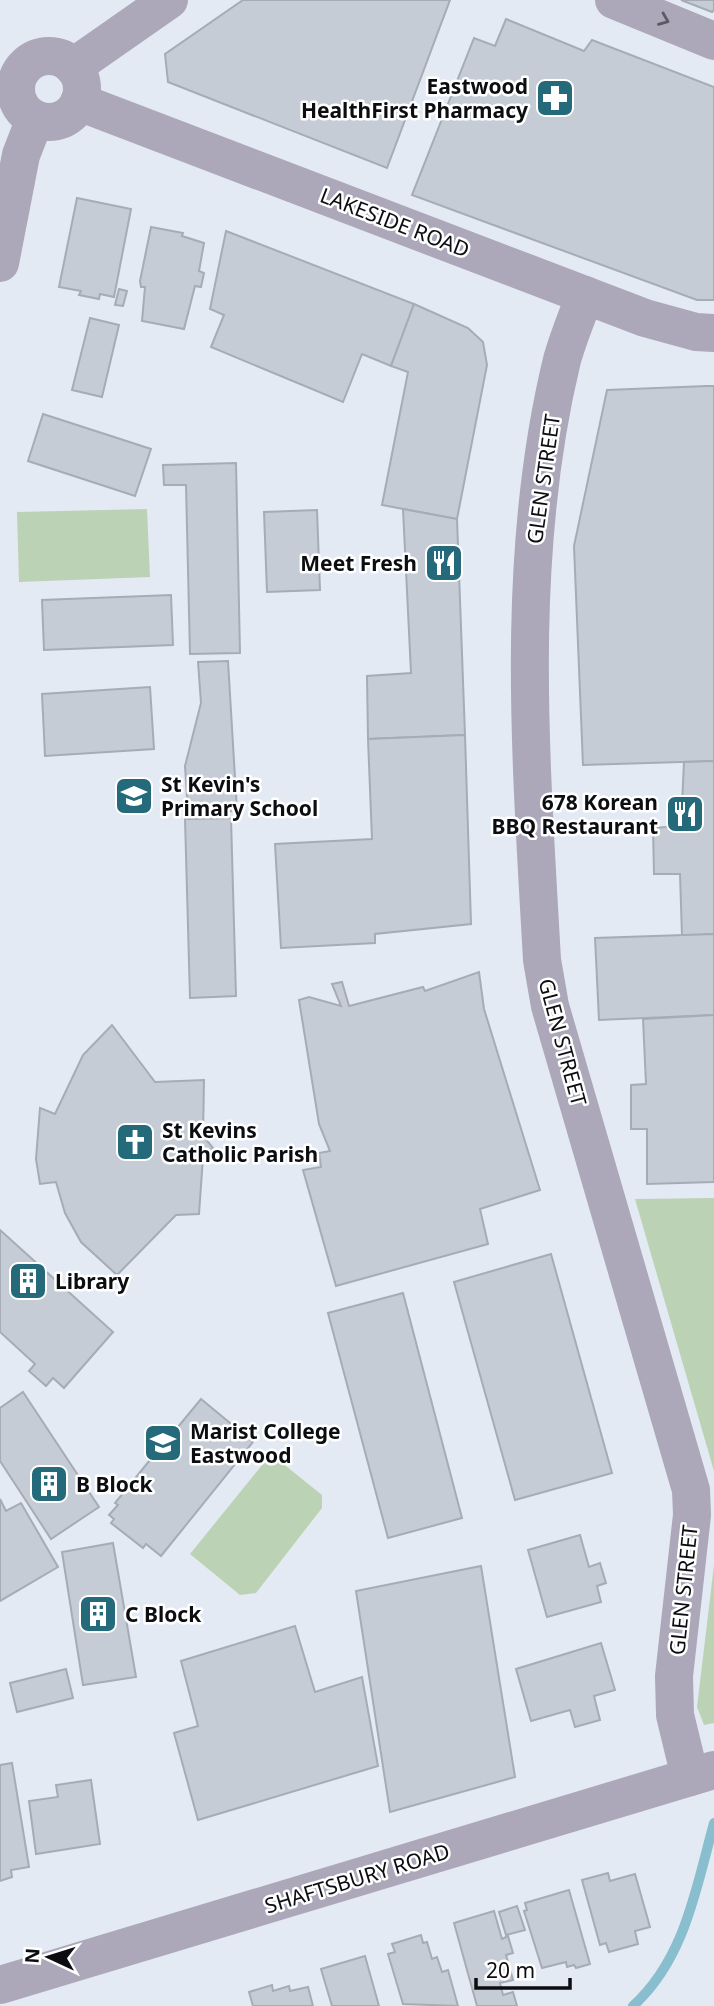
<svg xmlns="http://www.w3.org/2000/svg" width="714" height="2006" viewBox="0 0 714 2006" font-family="'Noto Sans',sans-serif">
	<rect width="100%" height="100%" fill="#e3eaf4"/>
	<g fill="#bcd2b5">
		<polygon points="147,509 150,577 19,582 17,512"/>
		<polygon points="714,1198 714,1471 635,1199"/>
		<polygon points="271,1454 322,1495 322,1508 256,1593 240,1595 190,1554"/>
		<polygon points="714,1565 714,1723 704,1725 697,1707"/>
	</g>
	<g fill="none" stroke-linecap="round" stroke-linejoin="round">
		<path stroke="#88bece" stroke-width="10" d="M 633,2006 C 685,1959 696,1888 714,1823"/>
	</g>
	<g fill="#c5ccd5" stroke="#a6acb5" stroke-width="2">
		<polygon points="243,0 450,0 387,168 168,82 165,54"/>
		<polygon points="681,0 714,0 714,10 712,12"/>
		<polygon points="506,19 584,51 592,40 714,87 714,300 697,300 412,195 474,38 495,46"/>
		<polygon points="77,198 131,209 114,297 100,294 99,299 79,295 81,291 59,287"/>
		<polygon points="151,227 183,233 182,236 204,243 199,271 204,273 201,287 195,286 184,329 142,321 145,287 141,287 140,281"/>
		<polygon points="226,231 414,304 391,366 362,354 343,402 211,347 224,315 210,309"/>
		<polygon points="119,289 127,291 123,306 115,305"/>
		<polygon points="414,304 468,328 483,342 487,365 457,519 382,505 408,372 391,366"/>
		<polygon points="90,318 119,325 102,397 72,390"/>
		<polygon points="707,386 714,386 714,761 583,765 574,546 607,390"/>
		<polygon points="43,414 151,449 135,496 28,461"/>
		<polygon points="236,463 240,653 190,654 186,485 164,485 163,465"/>
		<polygon points="403,509 457,519 465,735 368,739 367,676 411,673"/>
		<polygon points="317,510 320,590 267,592 264,512"/>
		<polygon points="171,595 173,645 44,650 42,600"/>
		<polygon points="228,661 237,811 188,813 185,766 201,703 198,662"/>
		<polygon points="150,687 154,749 45,756 42,694"/>
		<polygon points="465,735 471,924 375,934 375,943 281,948 275,844 372,839 368,739"/>
		<polygon points="714,761 714,934 682,936 680,874 654,874 653,828 681,826 684,762"/>
		<polygon points="231,818 236,996 190,998 185,819"/>
		<polygon points="714,934 714,1015 599,1020 595,938"/>
		<polygon points="479,972 484,1009 540,1190 480,1209 488,1244 336,1286 303,1170 321,1167 319,1153 330,1151 319,1124 299,1000 309,997 341,1006 332,984 342,982 349,1006 423,987 425,991"/>
		<polygon points="714,1015 714,1182 647,1184 647,1129 631,1129 631,1085 646,1084 643,1019"/>
		<polygon points="112,1025 155,1082 204,1080 203,1136 213,1148 203,1157 199,1214 176,1215 117,1275 81,1242 65,1213 56,1182 40,1184 36,1159 40,1108 55,1114 83,1055"/>
		<polygon points="0,1230 113,1332 64,1388 53,1378 46,1386 29,1371 35,1364 0,1332"/>
		<polygon points="551,1254 612,1473 515,1500 454,1282"/>
		<polygon points="403,1293 462,1518 388,1538 328,1313"/>
		<polygon points="23,1392 99,1507 51,1539 0,1461 0,1408"/>
		<polygon points="201,1399 253,1442 161,1556 146,1544 143,1548 111,1523 114,1519 109,1515 118,1505 115,1503 154,1455 146,1448 164,1426 173,1433"/>
		<polygon points="0,1499 6,1511 21,1503 58,1567 0,1601"/>
		<polygon points="580,1535 589,1567 600,1563 606,1583 597,1586 601,1602 547,1617 528,1550"/>
		<polygon points="113,1543 136,1677 83,1685 62,1552"/>
		<polygon points="481,1566 515,1777 390,1812 356,1591"/>
		<polygon points="295,1626 315,1692 362,1677 378,1766 198,1820 174,1733 198,1726 181,1661"/>
		<polygon points="601,1643 615,1690 594,1696 600,1720 575,1727 570,1710 531,1721 516,1669"/>
		<polygon points="66,1669 73,1698 17,1712 10,1683"/>
		<polygon points="12,1763 29,1867 11,1870 12,1877 0,1881 0,1765"/>
		<polygon points="91,1780 100,1844 36,1854 29,1801 58,1797 56,1785"/>
		<polygon points="608,1873 610,1881 635,1874 650,1927 635,1931 638,1944 609,1952 606,1943 600,1945 582,1880"/>
		<polygon points="569,1890 590,1964 576,1968 574,1965 567,1967 566,1962 542,1968 524,1911 527,1910 525,1903"/>
		<polygon points="517,1906 525,1930 506,1935 499,1912"/>
		<polygon points="494,1911 502,1939 508,1936 513,1953 506,1955 513,1980 500,1983 503,1995 513,1992 517,2006 477,2006 454,1923"/>
		<polygon points="421,1935 423,1943 427,1942 432,1959 437,1957 442,1972 448,1970 458,2006 403,2004 388,1954 395,1952 392,1944"/>
		<polygon points="365,1956 379,2006 332,2006 321,1969"/>
		<polygon points="272,1985 273,1991 289,1986 290,1991 308,1987 313,2006 253,2006 249,1992"/>
	</g>
	<g fill="none" stroke-linecap="round" stroke-linejoin="round">
		<g stroke="#aca7b9" stroke-width="38">
			<polyline points="614,0 714,41"/>
			<circle cx="49" cy="89" r="33"/>
			<polyline points="73,67 169,0"/>
			<polyline points="79,102 645,318 696,332 714,333"/>
			<polyline points="0,263 21,155 35,119"/>
			<path d="M 585,295 C 577,317 568,338 562,360 C 514,557 531,760 542,960 L 550,1006 L 691,1490 L 692,1515 L 674,1676 L 675,1715 L 690,1777"/>
			<polyline points="0,1985 714,1770"/>
		</g>
	</g>
	<defs><path id="oneway-chevron" d="M-2-3.5L2.5 0L-2 3.5" fill="none" stroke-width="1.6" stroke-linecap="round" stroke-linejoin="round" transform="scale(1.75)"/></defs>
	<use stroke="#5c5a64" href="#oneway-chevron" transform="translate(664 20) rotate(22)"/>
	<defs>
		<symbol id="pharmacy-square" viewBox="-11 -11 22 22"><rect x="-9" y="-9" width="18" height="18" rx="4" fill="#256a7a" stroke="#fff"/><path d="M-2-6h4v4h4v4h-4v4h-4v-4h-4v-4h4Z" fill="#fff"/></symbol>
		<symbol id="restaurant-square" viewBox="-11 -11 22 22"><rect x="-9" y="-9" width="18" height="18" rx="4" fill="#256a7a" stroke="#fff"/><path d="M-5-6h1v4h1v-4h1v4h1v-4h1v5L-1.5 .5V6h-2V.5L-5-1ZM5-6V6H3V1.5H1.5Q1.5-4 5-6Z" fill="#fff"/></symbol>
		<symbol id="school-square" viewBox="-11 -11 22 22"><rect x="-9" y="-9" width="18" height="18" rx="4" fill="#256a7a" stroke="#fff"/><path d="M0-5L7-2L0 1L-7-2ZM-4 1L0 2.5L4 1V4Q0 6-4 4Z" fill="#fff"/></symbol>
		<symbol id="church-square" viewBox="-11 -11 22 22"><rect x="-9" y="-9" width="18" height="18" rx="4" fill="#256a7a" stroke="#fff"/><path d="M-1.2-6h2.4v3.5h3.3v2.4h-3.3V6h-2.4V-.1h-3.3v-2.4h3.3Z" fill="#fff"/></symbol>
		<symbol id="building-square" viewBox="-11 -11 22 22"><rect x="-9" y="-9" width="18" height="18" rx="4" fill="#256a7a" stroke="#fff"/><path d="M-4-6H4V6H1V3H-1V6H-4ZM-2.5-4.3h1.7v1.8h-1.7ZM.8-4.3h1.7v1.8H.8ZM-2.5-1h1.7V.8h-1.7ZM.8-1h1.7V.8H.8Z" fill="#fff"/></symbol>
	</defs>
	<g fill-rule="evenodd">
		<use href="#pharmacy-square" x="533" y="76" width="44" height="44"/>
		<use href="#restaurant-square" x="422" y="541" width="44" height="44"/>
		<use href="#school-square" x="112" y="774" width="44" height="44"/>
		<use href="#restaurant-square" x="663" y="792" width="44" height="44"/>
		<use href="#church-square" x="113" y="1120" width="44" height="44"/>
		<use href="#building-square" x="6" y="1259" width="44" height="44"/>
		<use href="#school-square" x="141" y="1421" width="44" height="44"/>
		<use href="#building-square" x="27" y="1462" width="44" height="44"/>
		<use href="#building-square" x="76" y="1592" width="44" height="44"/>
	</g>
	<g text-anchor="middle" dominant-baseline="central" stroke-width="5" stroke-linejoin="round" paint-order="stroke">
		<g font-size="21" font-weight="bold" fill="#0b0d10" stroke="#fff" text-anchor="start">
			<text x="528" y="86" text-anchor="end">Eastwood<tspan x="528" dy="24">HealthFirst Pharmacy</tspan></text>
			<text x="417" y="563" text-anchor="end">Meet Fresh</text>
			<text x="161" y="784">St Kevin's<tspan x="161" dy="24">Primary School</tspan></text>
			<text x="658" y="802" text-anchor="end">678 Korean<tspan x="658" dy="24">BBQ Restaurant</tspan></text>
			<text x="162" y="1130">St Kevins<tspan x="162" dy="24">Catholic Parish</tspan></text>
			<text x="55" y="1281">Library</text>
			<text x="190" y="1431">Marist College<tspan x="190" dy="24">Eastwood</tspan></text>
			<text x="76" y="1484">B Block</text>
			<text x="125" y="1614">C Block</text>
		</g>
		<g font-size="21" fill="#0b0d10" stroke="#fff">
			<text transform="translate(395 222) rotate(21)">LAKESIDE ROAD</text>
			<text transform="translate(543 479) rotate(-82)">GLEN STREET</text>
			<text transform="translate(563 1042) rotate(75)">GLEN STREET</text>
			<text transform="translate(683 1590) rotate(-84)">GLEN STREET</text>
			<text transform="translate(357 1878) rotate(-17)">SHAFTSBURY ROAD</text>
		</g>
	</g>
	<g transform="translate(49 1957) rotate(274)" stroke="#ffffff" stroke-width="5" paint-order="stroke">
	<path d="M0-5L12 26L0 18L-12 26Z" fill="#0b0d10"/>
	<text y="-10" font-size="19" font-weight="bold" text-anchor="middle" fill="#0b0d10">N</text>
	</g>
	<path d="M476 1978v10h94v-10" fill="none" stroke="#0b0d10" stroke-width="3.5"/>
	<text x="486" y="1978" font-size="21" fill="#0b0d10" stroke="#ffffff" stroke-width="5" paint-order="stroke">20 m</text>
</svg>
